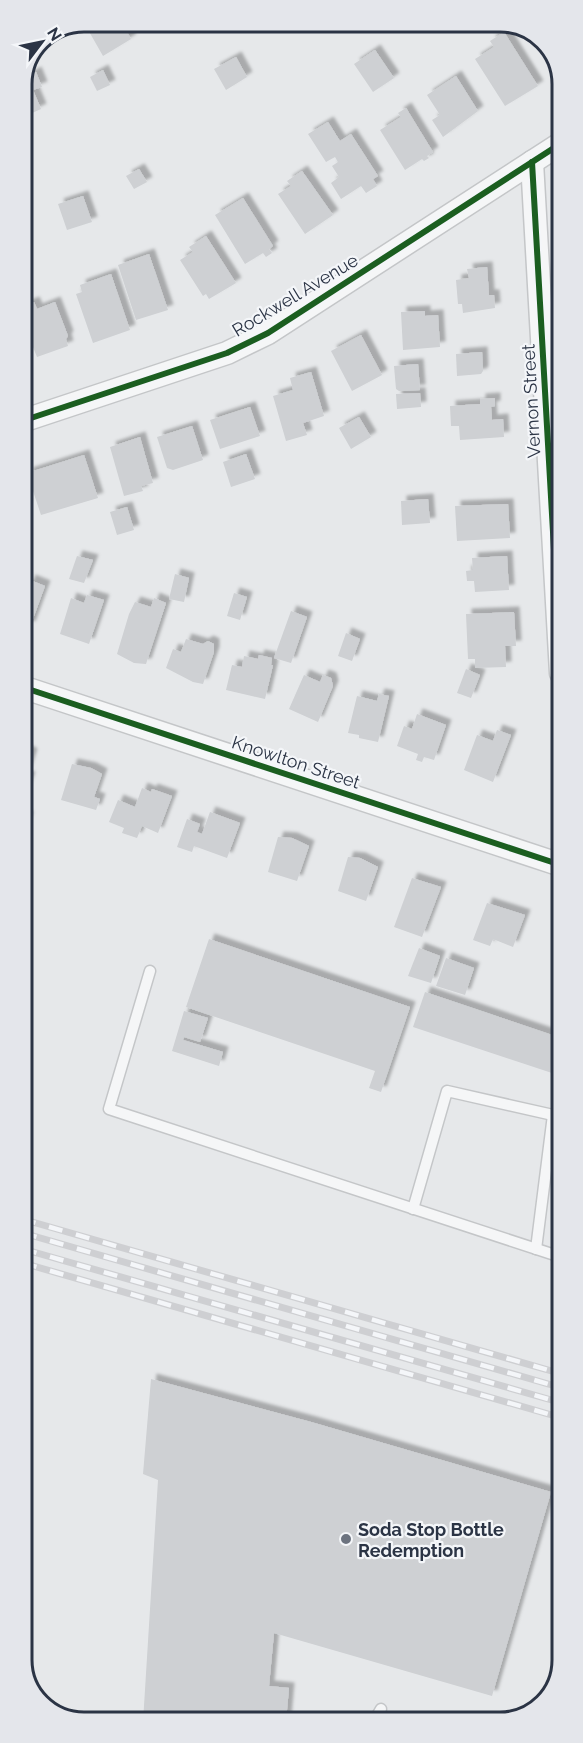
<svg xmlns="http://www.w3.org/2000/svg" width="583" height="1743" viewBox="0 0 583 1743" font-family="Raleway,sans-serif">
	<defs>
		<filter id="shadow"><feDropShadow dx="5.5" dy="-5.5" stdDeviation="1.5" flood-color="#0004"/></filter>
	</defs>
	<rect width="100%" height="100%" fill="#e6e8ea"/>
	<g fill="#ced0d3" filter="url(#shadow)">
		<polygon points="83,21 121,21 131,39 103,56"/>
		<polygon points="504,32 538,86 505,106 475,59 494,47 490,41"/>
		<polygon points="375,50 394,78 373,92 354,64"/>
		<polygon points="236,57 247,77 226,90 214,69"/>
		<polygon points="103,70 110,85 97,91 90,77"/>
		<polygon points="36,72 42,87 33,90 41,109 21,118 21,80"/>
		<polygon points="456,76 478,111 443,137 432,120 440,115 427,95"/>
		<polygon points="406,108 433,152 427,156 429,158 424,161 422,159 405,170 380,130 401,117 398,113"/>
		<polygon points="328,122 340,141 351,134 378,176 373,179 377,186 366,193 361,186 341,199 331,183 339,177 332,166 338,162 335,157 326,162 308,134"/>
		<polygon points="139,169 147,182 134,189 126,176"/>
		<polygon points="302,171 333,215 305,234 278,194 291,186 287,181"/>
		<polygon points="83,196 92,222 67,230 58,204"/>
		<polygon points="243,198 273,246 269,249 272,253 266,257 263,253 245,264 215,215"/>
		<polygon points="206,236 236,283 209,299 206,294 203,296 180,260 193,252 189,247"/>
		<polygon points="149,254 168,310 136,320 118,265"/>
		<polygon points="487,267 489,295 494,295 495,308 463,313 462,304 458,304 456,280 469,278 467,269"/>
		<polygon points="111,274 130,330 93,343 76,294 82,292 80,285"/>
		<polygon points="34,302 37,309 55,302 68,336 66,339 68,346 37,357 21,317 21,307"/>
		<polygon points="425,311 425,316 438,315 440,347 403,350 401,312"/>
		<polygon points="361,335 382,375 352,391 331,351"/>
		<polygon points="482,352 483,371 481,374 457,376 456,354"/>
		<polygon points="418,364 420,390 399,391 396,389 394,366"/>
		<polygon points="311,372 324,416 303,423 307,435 286,441 273,396 293,390 290,378"/>
		<polygon points="420,393 421,407 397,409 396,394"/>
		<polygon points="495,398 495,406 491,407 492,420 503,419 504,437 460,440 459,426 451,426 450,406 480,404 480,399"/>
		<polygon points="250,407 260,436 220,449 210,420"/>
		<polygon points="359,417 371,437 351,449 339,428"/>
		<polygon points="192,426 203,460 173,470 167,468 157,437"/>
		<polygon points="140,437 153,483 141,486 143,491 124,496 110,447"/>
		<polygon points="246,454 255,479 231,487 223,462"/>
		<polygon points="84,455 98,498 41,515 27,473"/>
		<polygon points="22,493 26,506 22,508"/>
		<polygon points="428,499 430,523 402,525 401,501"/>
		<polygon points="508,504 510,538 457,541 455,506"/>
		<polygon points="127,507 134,530 117,535 110,512"/>
		<polygon points="77,556 93,560 84,583 69,579"/>
		<polygon points="507,556 509,590 475,592 474,581 467,581 466,571 473,570 472,558"/>
		<polygon points="175,574 189,578 184,602 169,599"/>
		<polygon points="30,580 45,586 30,627 22,624 22,584 28,586"/>
		<polygon points="234,593 247,597 240,620 227,616"/>
		<polygon points="87,595 104,600 89,644 60,634 71,598 84,603"/>
		<polygon points="154,598 166,603 146,664 134,663 117,654 129,614 135,602 151,607"/>
		<polygon points="291,611 307,617 291,663 274,658"/>
		<polygon points="514,612 516,646 505,646 506,667 475,668 475,659 468,659 466,614"/>
		<polygon points="346,633 360,639 352,661 338,656"/>
		<polygon points="186,639 203,644 208,641 214,644 214,652 203,684 193,682 166,668 173,649 181,652"/>
		<polygon points="259,655 272,658 271,665 273,665 265,699 226,690 232,665 242,667 244,656 258,659"/>
		<polygon points="466,669 480,675 471,698 457,693"/>
		<polygon points="304,675 320,682 323,675 331,678 333,686 318,722 289,709"/>
		<polygon points="379,694 389,696 378,742 359,738 359,735 348,733 357,696 377,701"/>
		<polygon points="417,714 446,725 434,760 424,757 422,762 416,760 418,754 397,746 404,726 412,729"/>
		<polygon points="497,730 511,735 493,782 464,770 477,735 493,741"/>
		<polygon points="22,748 32,754 25,776 30,777 25,790 22,789"/>
		<polygon points="72,764 91,768 102,774 94,797 100,799 96,810 61,800"/>
		<polygon points="142,788 151,792 152,789 172,796 158,833 142,826 137,838 122,833 124,828 109,822 118,800 135,807"/>
		<polygon points="210,812 240,823 227,858 194,846 192,852 177,847 187,819 200,824 197,832 202,834"/>
		<polygon points="22,815 28,817 22,835"/>
		<polygon points="278,837 292,838 309,846 297,881 268,872"/>
		<polygon points="348,857 360,858 378,867 366,901 338,891"/>
		<polygon points="412,878 441,887 422,937 394,927"/>
		<polygon points="487,903 525,915 513,947 493,939 490,946 473,940"/>
		<polygon points="209,939 410,1007 381,1092 369,1088 375,1071 186,1007"/>
		<polygon points="419,948 440,956 431,983 408,976"/>
		<polygon points="446,958 474,968 465,995 436,986"/>
		<polygon points="425,992 561,1038 561,1076 413,1027"/>
		<polygon points="184,1011 208,1018 200,1042 184,1037 183,1040 223,1052 219,1066 172,1051"/>
		<polygon points="151,1379 311,1422 551,1492 492,1696 274,1633 269,1686 289,1688 286,1721 143,1722 158,1480 143,1474"/>
	</g>
	<g fill="none" stroke-linecap="round" stroke-linejoin="round">
		<defs>
			<g id="lane">
				<polyline points="150,971 109,1109 561,1257"/>
				<polyline points="413,1209 447,1091 553,1115 536,1249"/>
				<polyline points="374,1721 381,1709"/>
			</g>
			<g id="street">
				<polyline points="532,162 561,673"/>
				<polyline points="22,421 227,353 268,333 560,144"/>
				<polyline points="22,687 561,865"/>
			</g>
		</defs>
		<use href="#lane" stroke="#c4c6c8" stroke-width="13"/>
		<use href="#street" stroke="#c4c6c8" stroke-width="25"/>
		<use href="#lane" stroke="#f5f6f7" stroke-width="10"/>
		<use href="#street" stroke="#f5f6f7" stroke-width="22"/>
		<defs>
			<g id="rail">
				<polyline points="22,1219 562,1374"/>
				<polyline points="23,1233 562,1388"/>
				<polyline points="23,1249 562,1403"/>
				<polyline points="23,1263 562,1418"/>
			</g>
		</defs>
		<use href="#rail" stroke="#cecfd2" stroke-width="7"/>
		<use href="#rail" stroke="#f4f6f9" stroke-width="4.5" stroke-dasharray="14" stroke-linecap="butt"/>
		<defs>
			<g id="cycleway">
				<polyline points="532,162 561,673"/>
				<polyline points="22,421 227,353 268,333 560,144"/>
				<polyline points="22,687 561,865"/>
			</g>
		</defs>
		<use href="#cycleway" stroke="#f4f6f9" stroke-width="10"/>
		<use href="#cycleway" stroke="#1b5e20" stroke-width="6"/>
	</g>
	<circle fill="#6c737f" stroke="#f4f6f9" stroke-width="2" cx="346" cy="1539" r="6"/>
	<g text-anchor="middle" dominant-baseline="central" stroke-width="4.5" stroke-linejoin="round" paint-order="stroke">
		<g font-size="18" fill="#2b3445" stroke="#f4f6f9">
			<text transform="translate(295 295) rotate(-31)">Rockwell Avenue</text>
			<text transform="translate(531 401) rotate(-93)">Vernon Street</text>
			<text transform="translate(296 762) rotate(18)">Knowlton Street</text>
		</g>
		<g font-size="18" font-weight="bold" fill="#2b3445" stroke="#f4f6f9" text-anchor="start">
			<text x="358" y="1529">Soda Stop Bottle<tspan x="358" dy="21">Redemption</tspan></text>
		</g>
	</g>
	<path d="M0 0H583V1743H0ZM84 32H500A52 52 0 0 1 552 84V1660A52 52 0 0 1 500 1712H84A52 52 0 0 1 32 1660V84A52 52 0 0 1 84 32Z" fill="#e4e6eb" fill-rule="evenodd"/>
	<path fill="none" stroke="#2b3445" stroke-width="3" d="M84 32H500A52 52 0 0 1 552 84V1660A52 52 0 0 1 500 1712H84A52 52 0 0 1 32 1660V84A52 52 0 0 1 84 32Z"/>
	<g transform="translate(42 42) rotate(58)" stroke="#f4f6f9" stroke-width="4.5" paint-order="stroke">
	<path d="M0-4.5L10 22L0 15L-10 22Z" fill="#2b3445"/>
	<text y="-9" font-size="16" font-weight="bold" text-anchor="middle" fill="#2b3445">N</text>
	</g>
</svg>
